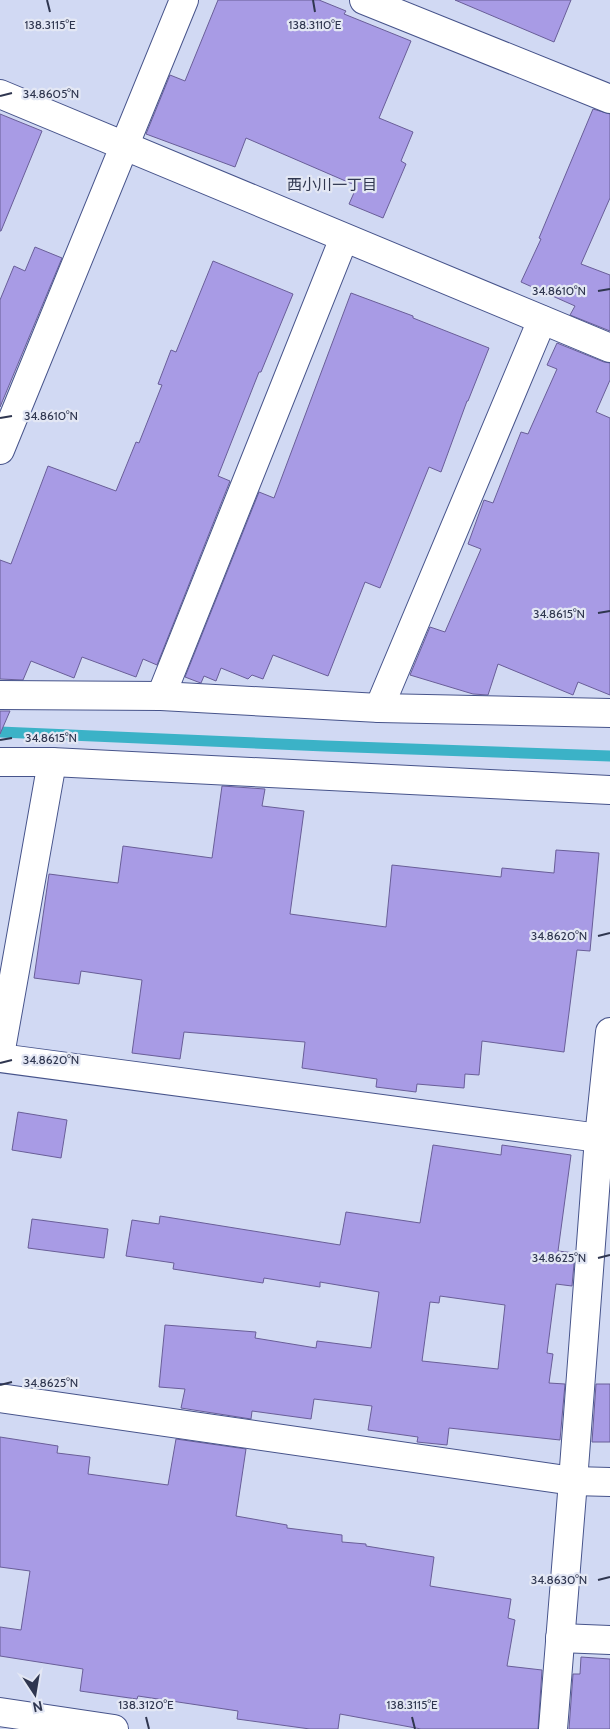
<svg xmlns="http://www.w3.org/2000/svg" width="610" height="1729" viewBox="0 0 610 1729" font-family="Cabin,'Noto Sans JP',sans-serif">
	<rect width="100%" height="100%" fill="#d1d9f3"/>
	<g fill="none" stroke-linecap="round" stroke-linejoin="round">
		<polyline stroke="#3bb2c7" stroke-width="11" points="0,732 325,746 610,756"/>
	</g>
	<g fill="#a89be5" stroke="#695e98" fill-rule="evenodd">
		<polygon points="218,0 319,0 346,11 344,14 411,41 379,118 413,132 401,161 406,164 383,218 349,204 357,186 246,138 235,167 146,134 170,75 185,81"/>
		<polygon points="455,0 571,0 554,42"/>
		<polygon points="593,109 610,114 610,198 581,264 610,275 610,331 570,315 575,306 521,282 541,239 539,238"/>
		<polygon points="0,114 42,131 1,231 0,231"/>
		<polygon points="35,247 62,258 0,407 0,300 14,266 25,271"/>
		<polygon points="213,261 293,294 261,372 259,372 218,476 230,481 157,665 143,659 136,677 82,657 74,678 31,661 23,680 0,679 0,560 11,564 48,466 116,491 136,442 139,443 162,385 158,384 171,350 176,352"/>
		<polygon points="351,293 413,316 413,318 489,348 468,401 467,401 441,472 429,467 380,588 365,582 328,676 273,655 263,679 252,675 248,679 221,668 216,681 204,676 201,683 198,682 185,677 259,492 274,498"/>
		<polygon points="557,343 604,362 610,363 610,380 596,412 610,418 610,695 578,682 573,695 498,664 488,695 473,694 410,675 430,627 445,632 481,549 468,544 484,500 493,503 521,432 528,434 557,369 547,365"/>
		<polygon points="0,711 10,711 0,734"/>
		<polygon points="222,786 265,789 262,806 304,811 290,914 386,927 392,865 501,877 502,868 554,873 556,850 599,853 590,951 577,950 564,1052 482,1041 479,1075 465,1074 464,1088 417,1084 416,1092 376,1087 377,1079 302,1068 305,1042 184,1032 180,1059 132,1053 142,980 81,971 79,984 34,978 49,874 118,883 123,846 212,858"/>
		<polygon points="18,1112 67,1120 61,1158 12,1150"/>
		<path d="M 433,1145 L 501,1155 L 502,1145 L 571,1155 L 558,1251 L 575,1253 L 572,1286 L 556,1284 L 547,1353 L 553,1354 L 549,1383 L 565,1384 L 560,1440 L 449,1428 L 447,1445 L 417,1442 L 418,1437 L 368,1430 L 372,1406 L 314,1399 L 311,1419 L 252,1411 L 251,1419 L 181,1408 L 185,1389 L 159,1387 L 165,1325 L 256,1332 L 255,1338 L 316,1348 L 317,1341 L 371,1348 L 379,1292 L 320,1282 L 320,1287 L 264,1278 L 263,1283 L 173,1269 L 174,1263 L 126,1256 L 132,1220 L 159,1224 L 160,1216 L 340,1245 L 346,1212 L 420,1223 ZM 440,1296 L 505,1305 L 498,1369 L 422,1361 L 430,1302 L 439,1303 Z"/>
		<polygon points="32,1219 108,1229 104,1258 28,1248"/>
		<polygon points="596,1384 610,1384 610,1442 592,1442"/>
		<polygon points="0,1437 58,1446 57,1453 90,1457 88,1474 168,1485 176,1439 246,1449 236,1516 287,1525 287,1528 342,1535 342,1542 366,1544 366,1546 434,1557 430,1586 511,1599 508,1618 515,1620 507,1666 542,1670 538,1729 421,1729 340,1714 338,1729 310,1729 237,1719 238,1711 138,1696 137,1699 80,1691 83,1669 0,1656 0,1627 21,1630 30,1571 0,1567"/>
		<polygon points="581,1657 610,1659 610,1729 569,1729 573,1674 580,1674"/>
	</g>
	<g fill="none" stroke-linecap="round" stroke-linejoin="round">
		<defs>
			<g id="minor">
				<polyline points="364,0 610,99"/>
				<polyline points="0,94 610,348"/>
				<polyline points="0,450 184,0"/>
				<polyline points="0,695 161,696 379,708 610,713"/>
				<polyline points="161,696 344,238"/>
				<polyline points="379,708 542,320"/>
				<polyline points="0,762 52,762 610,790"/>
				<polyline points="0,1055 52,762"/>
				<polyline points="0,1058 599,1138 610,1138"/>
				<polyline points="0,1398 573,1481 610,1482"/>
				<polyline points="560,1638 610,1640"/>
				<polyline points="0,1712 114,1729"/>
				<polyline points="553,1729 573,1481 599,1138 610,1032"/>
			</g>
		</defs>
		<use href="#minor" stroke="#47548b" stroke-width="30"/>
		<use href="#minor" stroke="#fff" stroke-width="28"/>
	</g>
	<path fill="none" stroke="#2f364f" stroke-width="2" d="M 47,0 L 50,12M 313,0 L 315,12M 0,96 L 12,93M 598,291 L 610,289M 0,418 L 12,416M 598,613 L 610,611M 0,740 L 12,738M 598,936 L 610,933M 0,1063 L 12,1060M 598,1258 L 610,1255M 0,1385 L 12,1382M 598,1580 L 610,1577M 146,1717 L 149,1729M 412,1717 L 415,1729"/>
	<g text-anchor="middle" dominant-baseline="central" stroke-width="4.5" stroke-linejoin="round" paint-order="stroke">
		<g font-size="15" fill="#2f364f" stroke="#e3e7f4">
			<text x="332" y="185">西小川一丁目</text>
		</g>
	</g>
	<g font-size="12" text-anchor="middle" fill="#2f364f" stroke="#e3e7f4" stroke-width="4.5" stroke-linejoin="round" paint-order="stroke">
		<text x="50" y="29">138.3115°E</text>
		<text x="315" y="29">138.3110°E</text>
		<text x="51" y="98">34.8605°N</text>
		<text x="559" y="295">34.8610°N</text>
		<text x="51" y="420">34.8610°N</text>
		<text x="559" y="618">34.8615°N</text>
		<text x="51" y="742">34.8615°N</text>
		<text x="559" y="940">34.8620°N</text>
		<text x="51" y="1064">34.8620°N</text>
		<text x="559" y="1262">34.8625°N</text>
		<text x="51" y="1387">34.8625°N</text>
		<text x="559" y="1584">34.8630°N</text>
		<text x="146" y="1709">138.3120°E</text>
		<text x="412" y="1709">138.3115°E</text>
	</g>
	<g transform="translate(35 1694) rotate(168)" stroke="#e3e7f4" stroke-width="4" paint-order="stroke">
	<path d="M0-4L9 19L0 12L-9 19Z" fill="#2f364f"/>
	<text y="-8" font-size="14" font-weight="bold" text-anchor="middle" fill="#2f364f">N</text>
	</g>
</svg>
